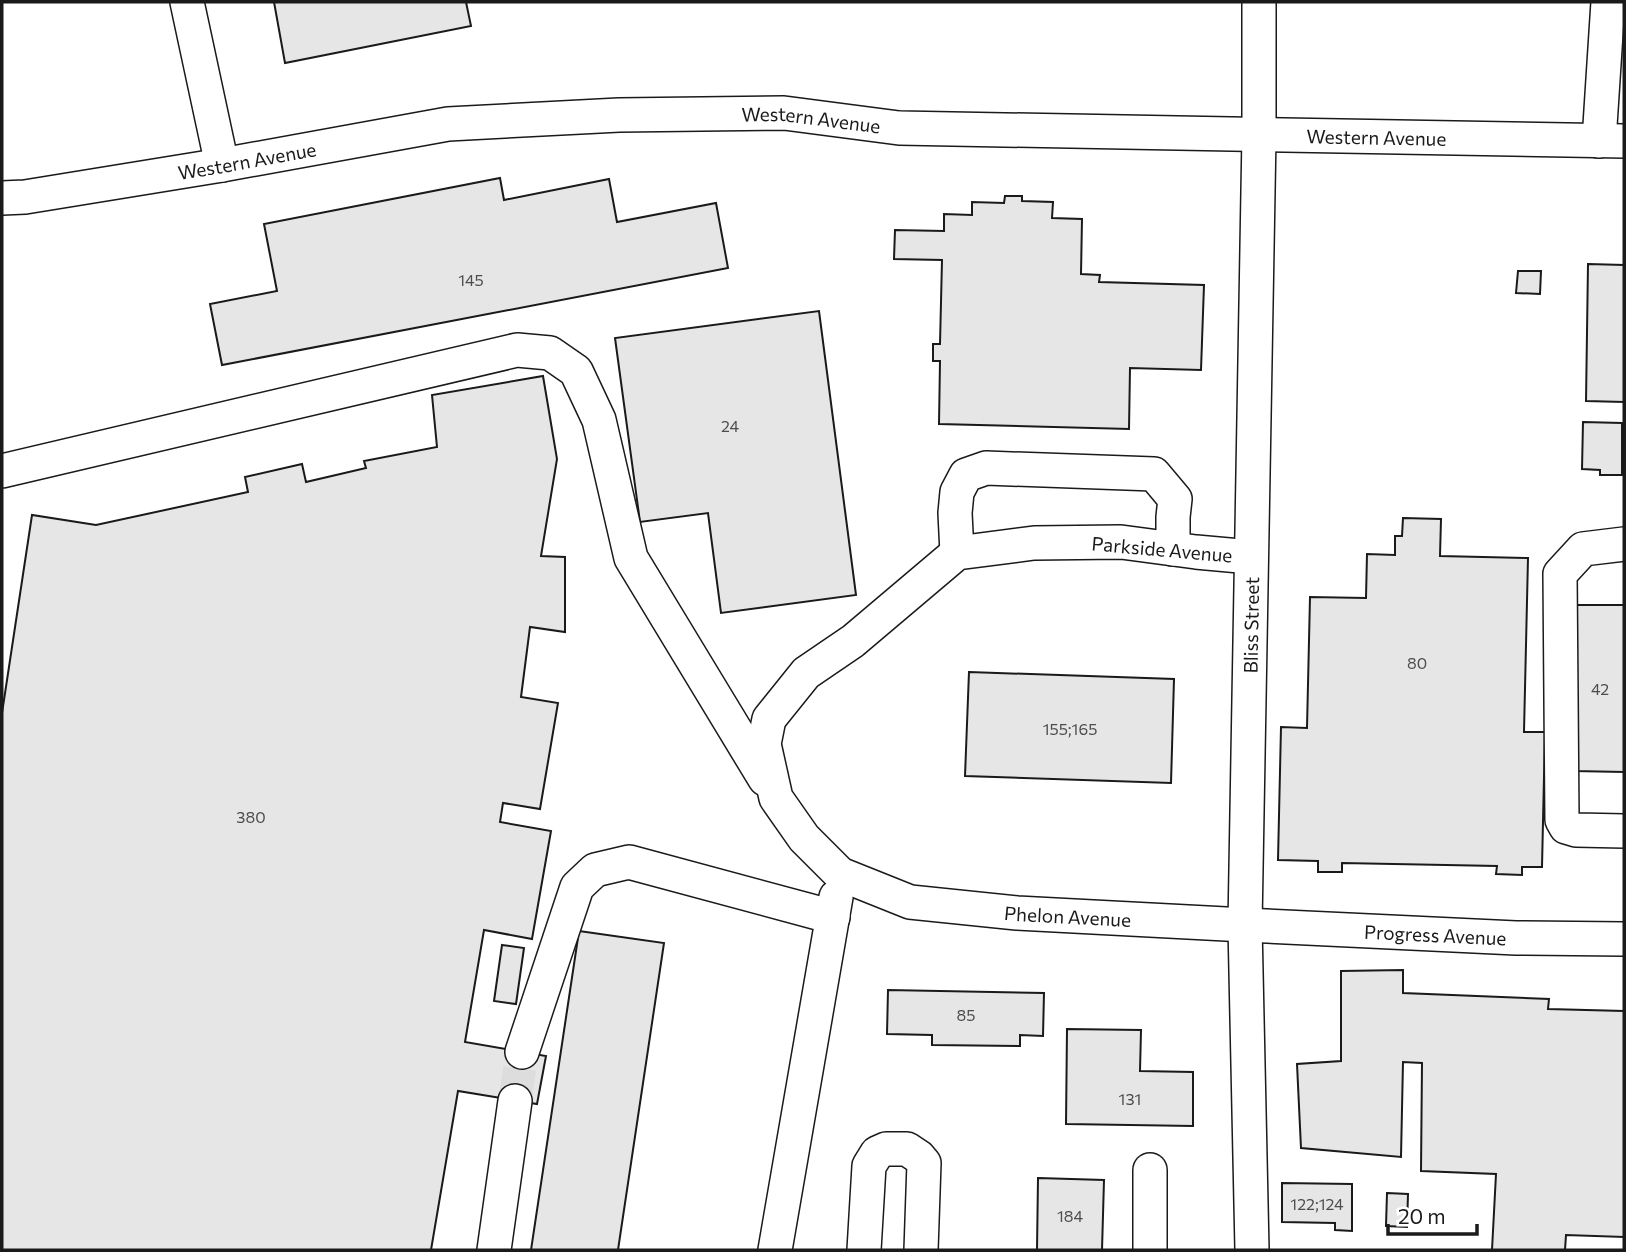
<svg xmlns="http://www.w3.org/2000/svg" width="1626" height="1252" viewBox="0 0 1626 1252" font-family="Commissioner,sans-serif">
	<rect width="100%" height="100%" fill="#fff"/>
	<g fill="#e6e6e6" stroke="#1a1a1a" stroke-width="2">
		<polygon points="274,2 466,2 471,26 285,63"/>
		<polygon points="500,178 504,200 609,179 617,222 716,203 728,268 222,365 210,304 277,291 264,224"/>
		<polygon points="1005,196 1022,196 1022,201 1053,202 1052,218 1082,219 1081,274 1100,275 1099,282 1204,285 1201,370 1130,368 1129,429 939,424 940,361 933,361 933,344 940,344 942,260 894,259 895,230 944,231 944,214 972,215 972,202 1004,203"/>
		<polygon points="1588,264 1624,265 1624,402 1586,401"/>
		<polygon points="1518,271 1541,271 1540,294 1516,293"/>
		<polygon points="819,311 856,595 721,613 708,513 640,522 615,338"/>
		<polygon points="543,376 557,459 541,556 565,557 565,632 530,627 521,697 558,703 540,809 503,803 500,822 551,831 532,939 484,930 465,1042 546,1056 537,1104 458,1091 431,1250 2,1250 2,713 32,515 96,525 248,492 245,477 302,464 306,482 366,468 364,461 437,447 432,395"/>
		<polygon points="1583,422 1622,423 1622,475 1600,475 1600,470 1582,469"/>
		<polygon points="1403,518 1441,519 1440,556 1528,558 1524,732 1545,732 1542,867 1522,867 1522,875 1496,874 1497,866 1342,863 1342,872 1318,872 1318,861 1278,860 1281,727 1307,728 1310,597 1366,598 1367,554 1395,555 1395,536 1402,536"/>
		<polygon points="1577,605 1624,605 1624,772 1574,771"/>
		<polygon points="969,672 1174,679 1171,783 965,776"/>
		<polygon points="579,931 664,943 618,1250 531,1250"/>
		<polygon points="502,945 524,948 516,1004 494,1001"/>
		<polygon points="1403,970 1403,993 1549,999 1548,1009 1624,1011 1624,1237 1566,1235 1565,1250 1492,1250 1496,1174 1421,1171 1422,1063 1403,1062 1401,1157 1301,1148 1297,1064 1341,1061 1341,971"/>
		<polygon points="888,990 1044,993 1043,1036 1020,1035 1020,1046 932,1045 932,1035 887,1034"/>
		<polygon points="1067,1029 1141,1030 1140,1071 1193,1072 1193,1126 1066,1124"/>
		<polygon points="1038,1178 1104,1180 1102,1250 1037,1250"/>
		<polygon points="1282,1183 1352,1184 1352,1231 1335,1230 1335,1223 1282,1222"/>
		<polygon points="1387,1193 1408,1194 1407,1227 1386,1226"/>
	</g>
	<g fill="none" stroke-linecap="round" stroke-linejoin="round">
		<polyline stroke="#ddd" stroke-width="33" stroke-dasharray="33 17" stroke-linecap="butt" points="515,1101 522,1052"/>
		<defs>
			<g id="minor">
				<polyline points="187,2 222,165"/>
				<polyline points="1599,141 1608,2"/>
				<path id="s1" d="M 2,198 L 25,197 L 222,165 L 448,124 L 619,115 L 784,113 L 899,128 L 1624,141"/>
				<polyline points="2,471 517,350 550,353 576,371 599,420 631,558 765,779"/>
				<polyline points="1624,544 1583,549 1560,574 1562,820 1566,827 1576,830 1624,831"/>
				<polyline points="957,553 955,513 957,492 966,475 986,468 1154,474 1175,499 1173,517 1173,549"/>
				<path id="s2" d="M 1251,557 L 1196,552 L 1121,542 L 1034,543 L 957,553 L 853,641 L 806,673 L 769,719 L 764,744 L 776,798 L 804,838 L 840,874 L 910,902 L 1017,913 L 1245,925 L 1516,938 L 1624,939"/>
				<polyline points="522,1052 577,887 595,870 629,862 833,917"/>
				<polyline points="494,1250 515,1101"/>
				<polyline points="775,1250 836,897"/>
				<polyline points="864,1250 869,1166 877,1153 886,1149 907,1149 919,1157 924,1163 921,1250"/>
				<polyline points="1150,1250 1150,1170"/>
				<path id="s3" d="M 1252,1250 L 1245,925 L 1259,135 L 1259,2"/>
			</g>
		</defs>
		<use href="#minor" stroke="#1a1a1a" stroke-width="36"/>
		<use href="#minor" stroke="#fff" stroke-width="33"/>
	</g>
	<g text-anchor="middle" dominant-baseline="central" stroke-width="5" stroke-linejoin="round" paint-order="stroke">
		<g font-size="16" fill="#4d4d4d">
			<text x="471" y="279">145</text>
			<text x="730" y="425">24</text>
			<text x="1417" y="662">80</text>
			<text x="1600" y="688">42</text>
			<text x="1070" y="728">155;165</text>
			<text x="251" y="816">380</text>
			<text x="966" y="1014">85</text>
			<text x="1130" y="1098">131</text>
			<text x="1317" y="1203">122;124</text>
			<text x="1070" y="1215">184</text>
		</g>
		<g font-size="19" fill="#1a1a1a" stroke="#fff">
			<text stroke="none"><textPath href="#s1" startOffset="816">Western Avenue</textPath></text>
			<text stroke="none"><textPath href="#s1" startOffset="1382">Western Avenue</textPath></text>
			<text stroke="none"><textPath href="#s1" startOffset="248">Western Avenue</textPath></text>
			<text transform="translate(1162 549) rotate(5)">Parkside Avenue</text>
			<text stroke="none"><textPath href="#s3" startOffset="625">Bliss Street</textPath></text>
			<text stroke="none"><textPath href="#s2" startOffset="962">Phelon Avenue</textPath></text>
			<text stroke="none"><textPath href="#s2" startOffset="1330">Progress Avenue</textPath></text>
		</g>
	</g>
	<rect width="1626" height="1252" fill="none" stroke="#1a1a1a" stroke-width="7"/>
	<path d="M1388 1224v10h89v-10" fill="none" stroke="#1a1a1a" stroke-width="3.5"/>
	<text x="1398" y="1224" font-size="21" fill="#1a1a1a" stroke="#ffffff" stroke-width="5" paint-order="stroke">20 m</text>
</svg>
